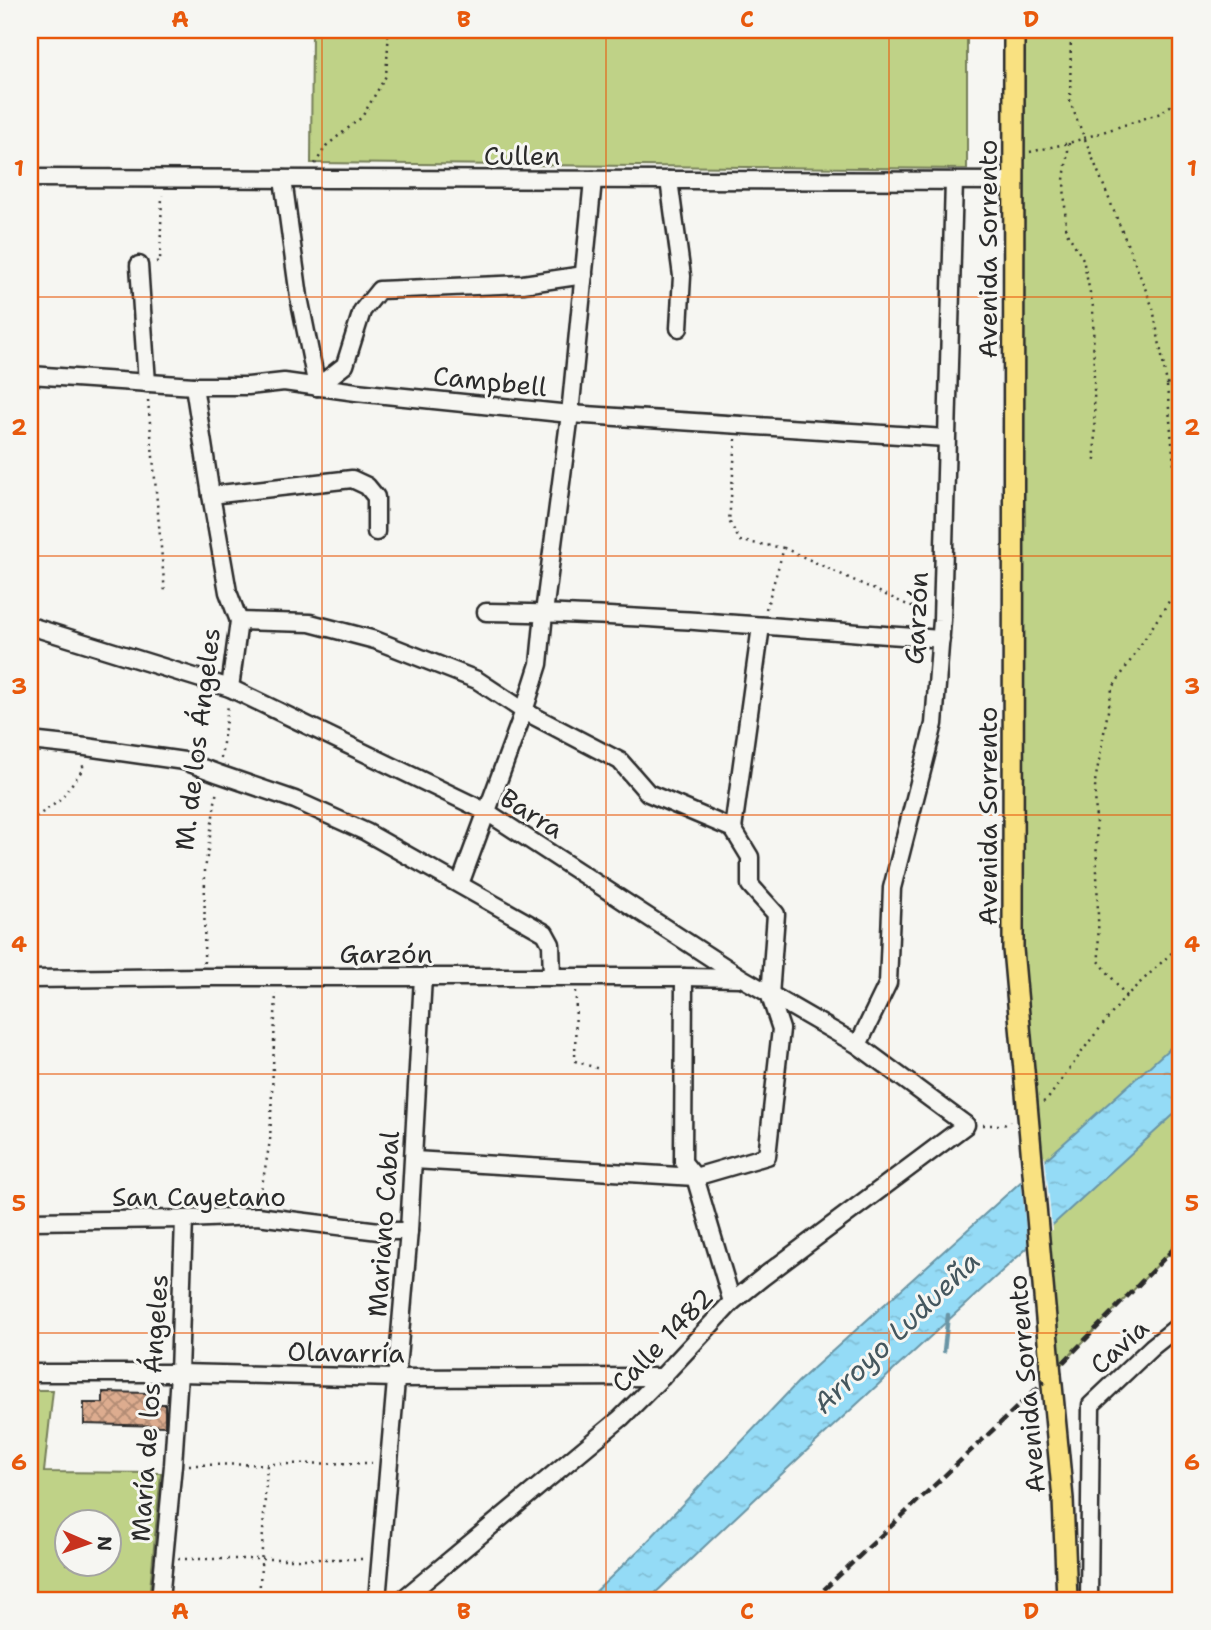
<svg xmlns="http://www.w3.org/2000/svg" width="1211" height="1630" viewBox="0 0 1211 1630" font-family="'Shantell Sans',sans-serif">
	<defs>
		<pattern id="water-ripples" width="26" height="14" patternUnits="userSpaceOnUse" patternTransform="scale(1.75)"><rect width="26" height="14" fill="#94dbf6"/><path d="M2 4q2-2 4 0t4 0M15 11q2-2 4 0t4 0" fill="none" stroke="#80bcd3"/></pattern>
		<pattern id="building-cross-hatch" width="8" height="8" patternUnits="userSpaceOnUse" patternTransform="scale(1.75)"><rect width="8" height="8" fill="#ddac8f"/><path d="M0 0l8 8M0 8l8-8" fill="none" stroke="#b38c75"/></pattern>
	</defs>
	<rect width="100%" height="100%" fill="#f6f6f2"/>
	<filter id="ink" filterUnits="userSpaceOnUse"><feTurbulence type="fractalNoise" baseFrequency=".0143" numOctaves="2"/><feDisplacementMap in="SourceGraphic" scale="14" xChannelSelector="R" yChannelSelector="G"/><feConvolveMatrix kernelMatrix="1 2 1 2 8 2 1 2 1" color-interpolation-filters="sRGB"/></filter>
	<g filter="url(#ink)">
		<g fill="#bfd287" stroke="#757e59" stroke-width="2" fill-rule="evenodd">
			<polygon points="312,30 967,30 967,169 311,163"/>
			<polygon points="1014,30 1181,30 1181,1241 1051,1375 1013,949"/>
			<path d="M 30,1390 L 53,1390 L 44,1472 L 161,1473 L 149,1600 L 30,1600 ZM 66,1522 L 108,1522 L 108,1564 L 66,1564 Z"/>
		</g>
		<path fill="url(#water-ripples)" stroke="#6a95a5" stroke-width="2" d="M 1181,1038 L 1181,1108 C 1002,1271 823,1433 648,1600 L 587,1600 L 644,1545 L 798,1382 Z"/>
		<polygon fill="#f6f6f2" points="1045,1156 1052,1230 1028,1252 1021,1178"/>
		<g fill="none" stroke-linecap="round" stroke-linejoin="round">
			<polyline stroke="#6a95a5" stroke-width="4.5" points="944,1351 948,1315"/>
		</g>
		<polygon fill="url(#building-cross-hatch)" stroke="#2b2b2b" stroke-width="2" points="103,1392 149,1393 149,1404 165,1404 165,1426 84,1424 84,1403 103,1403"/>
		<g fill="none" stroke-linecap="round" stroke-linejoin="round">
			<defs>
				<g id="minor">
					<polyline points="30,178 1013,181"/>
					<polyline points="283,179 299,297 317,387"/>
					<polyline points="669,180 682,276 679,328"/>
					<polyline points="139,265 147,383"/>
					<polyline points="30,375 194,386 248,386 284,382 356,392 570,414 946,438"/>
					<polyline points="194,386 211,495 228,592 239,621 230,688"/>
					<polyline points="317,387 345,365 362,311 379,290 523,284 584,275"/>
					<polyline points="211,495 352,479 367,486 376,497 376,532"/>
					<path d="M 486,612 C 637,614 789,628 941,639"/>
					<polyline points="239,621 310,623 375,640 477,680 524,711 620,761 648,793 733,829 750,857 750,885 776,914 770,996 781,1029 767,1156 695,1177 414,1160"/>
					<polyline points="30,626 230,688 487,812 742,978 858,1045 966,1125 763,1277 732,1302 662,1377 621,1418 402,1600"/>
					<polyline points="30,741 86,747 184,761 219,774 295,800 366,832 545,933 551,944 552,977"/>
					<polyline points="733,829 761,626"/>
					<polyline points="460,884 524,711 539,664 544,613 570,414 593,180"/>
					<polyline points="684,977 683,1162 695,1177 732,1302"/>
					<polyline points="30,979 204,977 684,977 741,978"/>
					<polyline points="858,1045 888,983 892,888 934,724 942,620 954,181"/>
					<polyline points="30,1221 184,1219 257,1216 379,1231 409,1231"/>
					<polyline points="30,1373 179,1373 396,1378 662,1377"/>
					<polyline points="160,1600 173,1465 179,1373 184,1219"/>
					<polyline points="377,1600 409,1231 423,977"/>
					<polyline points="1089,1600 1091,1405 1152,1347 1181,1324"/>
				</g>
				<g id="major">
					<polyline points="1014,30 1013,949 1023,1059"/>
					<polyline points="1051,1375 1063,1499 1067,1600"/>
				</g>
			</defs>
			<use href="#minor" stroke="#2b2b2b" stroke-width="21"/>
			<use href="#major" stroke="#2b2b2b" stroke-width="24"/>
			<g stroke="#2b2b2b" stroke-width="2.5" stroke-dasharray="2 5" stroke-linecap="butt">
				<polyline points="1071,30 1070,102 1153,308 1167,384 1181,386"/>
				<polyline points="1069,143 1064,180 1066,231 1083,259 1093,307 1095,464"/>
				<polyline points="1030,152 1069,143 1158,114 1181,99"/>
				<polyline points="315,164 326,146 362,117 386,76 389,30"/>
				<polyline points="156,262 160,261 162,195"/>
				<polyline points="1167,386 1176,488 1177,589 1181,676"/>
				<polyline points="148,400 165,593"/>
				<polyline points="736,439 729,521 740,541 784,548"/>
				<polyline points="766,609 784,548 927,614"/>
				<polyline points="221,758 228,705"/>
				<polyline points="30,821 59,801 83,769 83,764"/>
				<polyline points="204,963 205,870 217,789"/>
				<polyline points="576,991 575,1061 599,1069"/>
				<polyline points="1126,996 1099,961 1095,782 1112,689 1177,589"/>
				<polyline points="1043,1102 1047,1100 1092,1038 1126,996 1181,944"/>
				<polyline points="983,1125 1004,1125 1010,1121"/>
				<polyline points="259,1202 270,1141 276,993"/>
				<polyline points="189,1465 372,1463"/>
				<polyline points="178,1559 364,1559"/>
				<polyline points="259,1600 267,1464"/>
			</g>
			<use href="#minor" stroke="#f6f6f2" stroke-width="16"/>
			<use href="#major" stroke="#f9e181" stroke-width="19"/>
			<polyline stroke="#2b2b2b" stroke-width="4.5" stroke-dasharray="10 5" stroke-linecap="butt" points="813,1600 1051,1375 1181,1241"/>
			<defs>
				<polyline id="major-bridge" points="1023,1059 1051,1375"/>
			</defs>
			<use href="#major-bridge" stroke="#2b2b2b" stroke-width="24" stroke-linecap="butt"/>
			<use href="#major-bridge" stroke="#f9e181" stroke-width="19"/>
		</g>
	</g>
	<path fill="none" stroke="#e8590c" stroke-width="2" stroke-opacity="0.55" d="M 322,30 L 322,1600M 606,30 L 606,1600M 889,30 L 889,1600M 30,297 L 1181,297M 30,556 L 1181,556M 30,815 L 1181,815M 30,1074 L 1181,1074M 30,1333 L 1181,1333"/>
	<g text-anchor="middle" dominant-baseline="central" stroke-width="6" stroke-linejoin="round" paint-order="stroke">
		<g font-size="26" fill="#2b2b2b" stroke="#f6f6f2">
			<text x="522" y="155">Cullen</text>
			<text transform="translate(987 249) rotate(-90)">Avenida Sorrento</text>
			<text transform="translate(490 381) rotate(6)">Campbell</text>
			<text transform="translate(916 618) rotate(-87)">Garzón</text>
			<text transform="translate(197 739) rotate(-83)">M. de los Ángeles</text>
			<text transform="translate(532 813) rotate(32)">Barra</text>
			<text transform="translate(987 816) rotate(-90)">Avenida Sorrento</text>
			<text x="386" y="953">Garzón</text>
			<text x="199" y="1196">San Cayetano</text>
			<text transform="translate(383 1224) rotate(-86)">Mariano Cabal</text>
			<text transform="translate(662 1340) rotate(-46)">Calle 1482</text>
			<text transform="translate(1119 1346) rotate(-42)">Cavia</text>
			<text transform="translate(346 1352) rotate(1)">Olavarría</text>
			<text transform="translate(1026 1384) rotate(-95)">Avenida Sorrento</text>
			<text transform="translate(149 1408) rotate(-86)">María de los Ángeles</text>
		</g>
		<g font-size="28" font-style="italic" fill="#45575e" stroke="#f6f6f2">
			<text transform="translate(896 1332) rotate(-44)">Arroyo Ludueña</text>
		</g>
	</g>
	<rect width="1211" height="1630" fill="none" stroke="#f6f6f2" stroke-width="77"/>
	<g transform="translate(88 1543) rotate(92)"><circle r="33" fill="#f6f6f2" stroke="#a5a5a2" stroke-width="2"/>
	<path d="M0-5L12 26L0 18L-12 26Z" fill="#c8321e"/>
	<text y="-10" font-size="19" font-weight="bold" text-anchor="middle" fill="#2b2b2b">N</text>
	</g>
	<rect x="38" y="38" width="1134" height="1554" fill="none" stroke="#e8590c" stroke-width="2.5"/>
	<g font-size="23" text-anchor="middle" font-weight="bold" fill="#e8590c">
		<text x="180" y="27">A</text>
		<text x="464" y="27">B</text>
		<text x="747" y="27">C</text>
		<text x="1031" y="27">D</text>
		<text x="19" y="176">1</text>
		<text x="1192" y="176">1</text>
		<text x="19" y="435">2</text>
		<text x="1192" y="435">2</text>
		<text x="19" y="694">3</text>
		<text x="1192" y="694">3</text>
		<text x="19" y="952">4</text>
		<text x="1192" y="952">4</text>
		<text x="19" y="1211">5</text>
		<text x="1192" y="1211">5</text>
		<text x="19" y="1470">6</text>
		<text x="1192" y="1470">6</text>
		<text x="180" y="1619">A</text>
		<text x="464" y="1619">B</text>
		<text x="747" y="1619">C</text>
		<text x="1031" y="1619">D</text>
	</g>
</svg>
